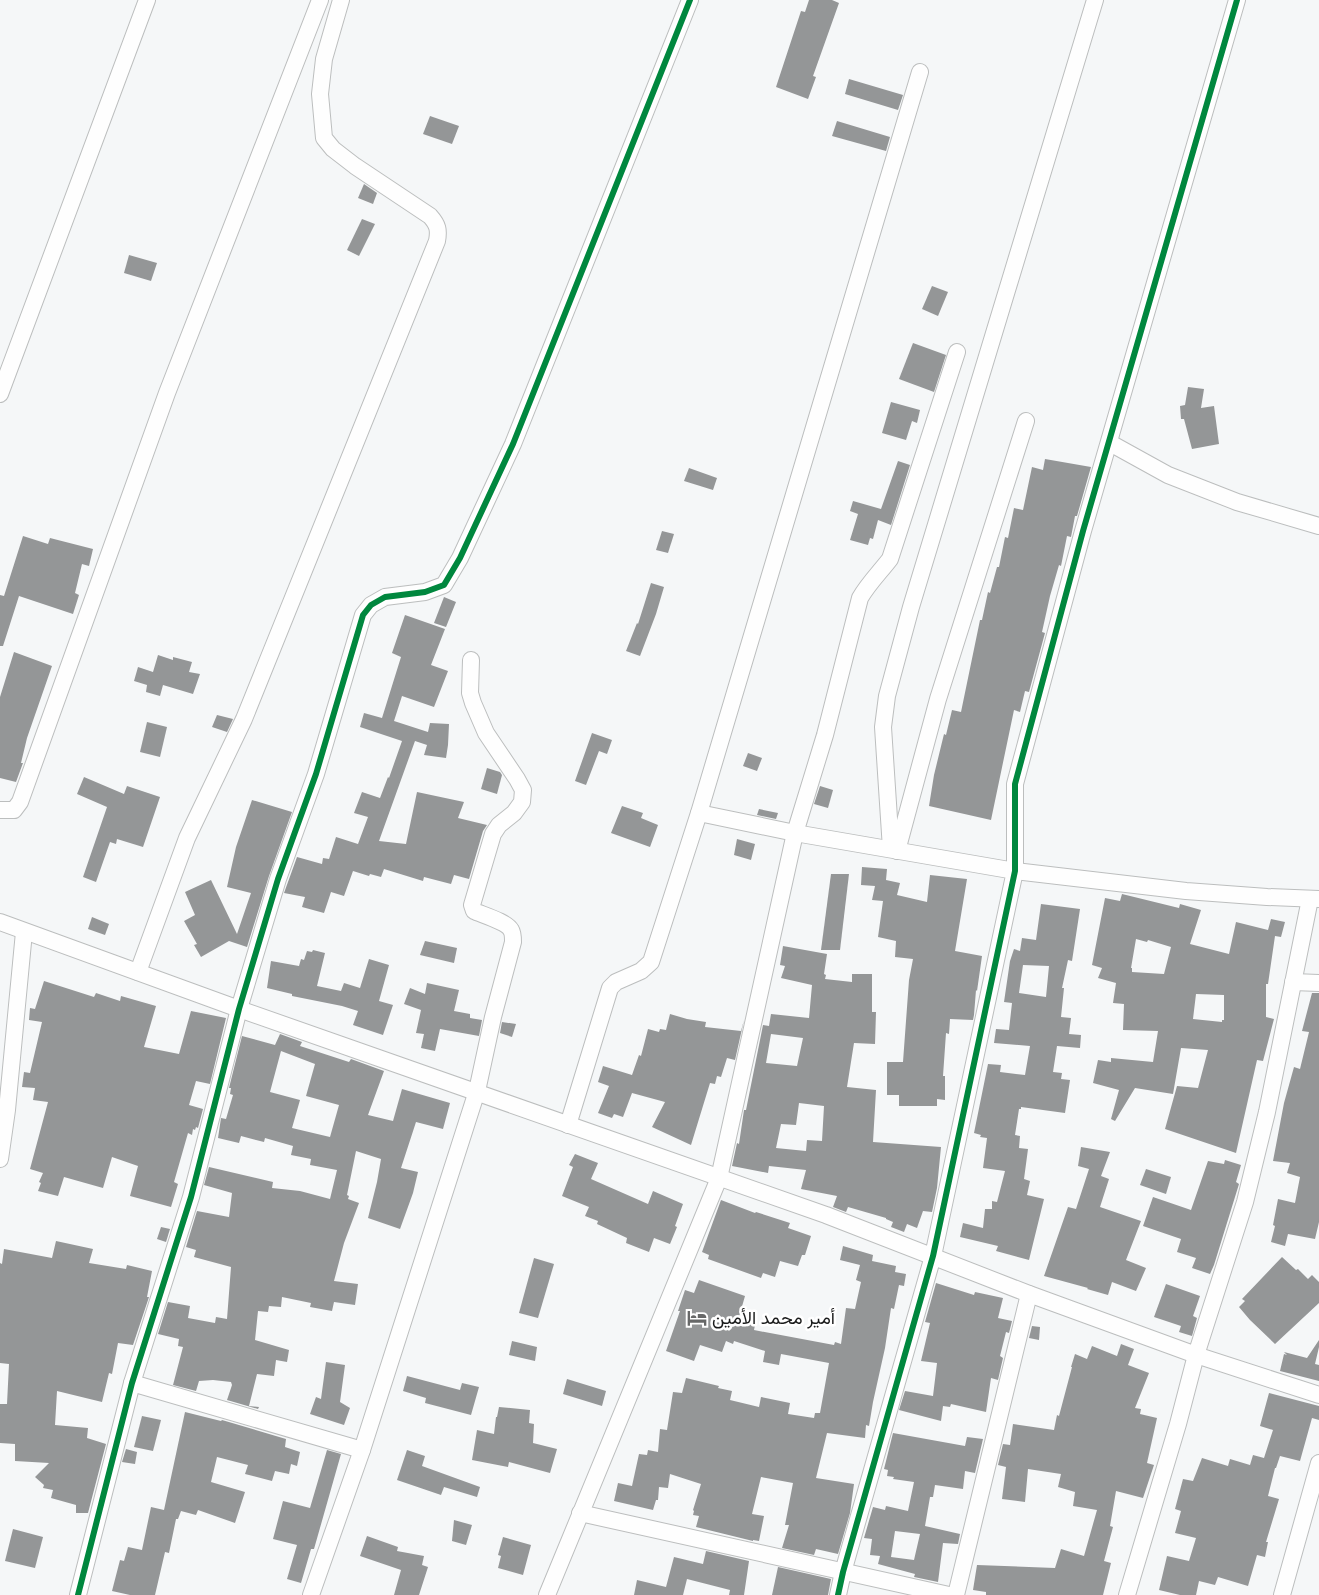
<svg xmlns="http://www.w3.org/2000/svg" width="1319" height="1595" viewBox="0 0 1319 1595" font-family="'Nunito Sans',Vazirmatn,sans-serif">
	<rect width="100%" height="100%" fill="#f5f7f8"/>
	<g fill="#949697" fill-rule="evenodd">
		<polygon points="809,0 832,0 839,3 813,76 816,77 808,99 776,87 801,11 805,12"/>
		<polygon points="849,79 903,95 898,110 845,94"/>
		<polygon points="430,116 459,126 452,144 423,134"/>
		<polygon points="837,121 890,137 886,151 832,136"/>
		<polygon points="364,184 377,193 373,204 358,198"/>
		<polygon points="362,219 375,224 359,256 347,250"/>
		<polygon points="129,255 157,263 151,281 124,273"/>
		<polygon points="932,286 948,292 938,316 922,309"/>
		<polygon points="913,343 946,355 934,392 899,379"/>
		<polygon points="1188,387 1204,389 1201,408 1214,406 1219,444 1192,449 1184,419 1181,419 1180,406 1185,405"/>
		<polygon points="891,402 920,410 917,423 912,421 906,440 882,433"/>
		<polygon points="1045,459 1091,467 1077,516 1075,516 1071,537 1067,536 1061,566 1059,565 1050,596 1042,632 1045,633 1029,692 1025,691 1020,712 1014,710 991,820 929,806 934,775 944,734 946,735 952,710 961,712 980,620 982,620 988,592 990,593 997,567 999,567 1005,537 1008,538 1014,508 1023,510 1032,467 1043,470"/>
		<polygon points="898,461 910,465 891,525 878,520 873,539 870,538 868,545 850,540 858,514 850,511 853,501 881,509"/>
		<polygon points="689,468 717,478 713,490 684,481"/>
		<polygon points="662,531 674,534 668,553 656,550"/>
		<polygon points="23,536 48,544 50,538 93,549 89,566 82,564 75,593 79,595 73,614 19,596 3,646 0,646 0,595 4,596"/>
		<polygon points="651,583 664,587 656,614 640,656 626,651 637,623 638,624"/>
		<polygon points="444,597 456,602 446,627 434,623"/>
		<polygon points="405,615 445,629 431,665 448,671 434,707 402,696 394,721 428,732 430,723 449,724 448,745 446,758 424,755 427,745 415,741 379,841 406,844 417,792 464,802 458,818 487,825 483,831 469,879 454,875 451,884 424,877 423,881 384,869 381,877 370,874 369,876 353,871 344,896 331,892 324,913 302,907 305,897 284,893 297,857 322,864 323,858 329,859 336,837 358,844 368,817 354,813 362,792 380,798 388,777 389,778 402,741 360,727 364,713 382,718 401,657 392,653"/>
		<polygon points="14,652 52,666 27,738 21,763 23,763 16,782 0,778 0,697"/>
		<polygon points="158,655 173,660 173,657 192,662 189,672 200,674 193,694 163,685 160,696 146,692 147,685 134,681 138,667 153,672"/>
		<polygon points="217,715 233,719 227,732 212,727"/>
		<polygon points="147,722 167,727 160,757 140,752"/>
		<polygon points="592,733 612,740 607,754 599,751 586,785 575,781"/>
		<polygon points="748,753 762,758 757,771 743,766"/>
		<polygon points="487,768 500,772 502,775 497,794 481,789"/>
		<polygon points="84,777 124,794 127,786 160,797 143,847 117,839 116,844 110,842 96,882 83,877 107,807 77,794"/>
		<polygon points="820,786 833,790 828,808 814,804"/>
		<polygon points="252,800 292,812 269,876 247,947 229,941 201,957 194,945 197,944 184,921 195,915 185,892 211,880 237,934 251,893 227,887 236,847"/>
		<polygon points="622,806 643,813 641,818 658,825 650,847 611,833"/>
		<polygon points="759,809 778,813 776,819 757,815"/>
		<polygon points="737,839 755,844 751,860 734,855"/>
		<polygon points="862,867 887,869 886,880 900,883 897,895 927,902 930,875 967,879 955,951 982,956 977,991 976,990 974,1015 973,1020 950,1019 949,1034 946,1033 943,1076 945,1076 945,1100 937,1099 937,1106 899,1106 899,1095 887,1095 887,1062 903,1062 909,980 913,959 895,957 896,941 878,937 883,901 872,900 875,886 861,885"/>
		<polygon points="831,874 849,874 840,950 821,950"/>
		<path d="M 1122,894 L 1179,908 L 1180,904 L 1201,910 L 1190,944 L 1229,954 L 1236,922 L 1268,930 L 1271,919 L 1285,922 L 1281,937 L 1275,936 L 1268,984 L 1266,984 L 1266,1017 L 1274,1019 L 1263,1061 L 1257,1060 L 1236,1153 L 1165,1129 L 1177,1086 L 1198,1088 L 1208,1050 L 1181,1048 L 1173,1094 L 1135,1088 L 1115,1121 L 1111,1119 L 1119,1090 L 1093,1083 L 1098,1060 L 1111,1062 L 1111,1058 L 1153,1062 L 1158,1031 L 1123,1030 L 1124,1004 L 1113,1003 L 1116,983 L 1098,978 L 1102,968 L 1092,965 L 1105,898 L 1120,901 ZM 1136,939 L 1147,942 L 1148,940 L 1171,947 L 1164,974 L 1132,972 L 1132,968 L 1131,968 ZM 1196,994 L 1224,995 L 1224,1020 L 1222,1020 L 1222,1022 L 1193,1019 Z"/>
		<path d="M 1041,904 L 1080,909 L 1072,961 L 1068,960 L 1062,988 L 1064,988 L 1061,1017 L 1071,1018 L 1069,1034 L 1081,1035 L 1080,1048 L 1057,1046 L 1053,1072 L 1062,1073 L 1061,1079 L 1070,1080 L 1065,1113 L 1021,1107 L 1021,1109 L 1019,1109 L 1015,1135 L 1020,1136 L 1019,1148 L 1028,1149 L 1024,1179 L 1030,1181 L 1027,1195 L 1044,1199 L 1029,1260 L 996,1251 L 998,1246 L 960,1237 L 963,1223 L 983,1228 L 985,1209 L 992,1209 L 992,1201 L 997,1202 L 1005,1171 L 983,1168 L 987,1138 L 980,1137 L 981,1135 L 974,1133 L 988,1064 L 1001,1065 L 1000,1072 L 1025,1075 L 1030,1046 L 994,1043 L 996,1029 L 1009,1030 L 1012,1003 L 1004,1002 L 1010,961 L 1014,949 L 1020,951 L 1022,938 L 1036,940 ZM 1023,965 L 1049,966 L 1046,997 L 1019,993 Z"/>
		<polygon points="92,917 109,924 105,935 88,929"/>
		<polygon points="425,941 457,948 454,963 420,955"/>
		<path d="M 783,946 L 827,954 L 824,974 L 826,975 L 825,979 L 852,982 L 852,974 L 872,974 L 872,1012 L 876,1012 L 875,1044 L 854,1043 L 847,1087 L 876,1090 L 873,1142 L 941,1147 L 937,1188 L 932,1212 L 923,1211 L 917,1228 L 907,1224 L 904,1232 L 891,1227 L 893,1222 L 886,1219 L 886,1218 L 848,1207 L 846,1212 L 833,1207 L 837,1196 L 801,1189 L 806,1170 L 769,1166 L 768,1173 L 732,1166 L 737,1143 L 739,1144 L 744,1110 L 746,1110 L 763,1025 L 769,1026 L 771,1014 L 809,1018 L 812,985 L 781,978 L 785,966 L 780,965 ZM 771,1034 L 803,1038 L 797,1066 L 766,1063 ZM 799,1103 L 824,1106 L 822,1141 L 807,1140 L 806,1151 L 776,1148 L 781,1124 L 796,1125 Z"/>
		<polygon points="313,950 325,953 317,986 341,991 344,983 360,988 369,959 389,965 379,1001 393,1005 383,1035 353,1025 358,1011 342,1006 292,996 292,994 267,988 271,961 299,966 301,959 304,960 307,951 312,952"/>
		<polygon points="44,981 94,997 96,993 120,1001 121,996 156,1006 144,1047 179,1054 191,1011 226,1018 210,1084 196,1081 189,1105 203,1109 198,1128 196,1127 195,1130 193,1129 192,1135 188,1133 174,1182 178,1184 171,1207 130,1196 138,1166 112,1157 103,1188 64,1177 58,1196 38,1191 41,1183 39,1182 43,1173 30,1169 48,1102 33,1100 35,1088 22,1087 24,1072 30,1073 42,1022 29,1020 30,1008 35,1009"/>
		<polygon points="427,983 459,990 454,1011 470,1014 470,1018 482,1020 479,1036 440,1029 435,1051 421,1048 424,1034 416,1033 421,1010 404,1004 410,988 425,994"/>
		<polygon points="1312,993 1319,993 1319,1222 1315,1239 1288,1234 1285,1246 1271,1242 1275,1226 1273,1225 1278,1199 1295,1203 1300,1177 1287,1173 1290,1163 1273,1161 1284,1103 1294,1067 1300,1069 1309,1032 1302,1031"/>
		<polygon points="670,1014 687,1019 706,1022 705,1027 741,1031 744,1020 735,1060 727,1058 721,1077 717,1076 715,1084 710,1083 691,1145 652,1127 665,1102 632,1093 623,1117 614,1114 612,1118 598,1113 609,1086 598,1082 603,1066 632,1075 639,1055 641,1056 648,1029 659,1032 660,1029 666,1030"/>
		<polygon points="502,1022 516,1024 512,1037 500,1033"/>
		<path d="M 280,1034 L 302,1042 L 300,1046 L 349,1062 L 351,1059 L 384,1071 L 368,1115 L 393,1121 L 402,1089 L 450,1103 L 443,1129 L 416,1122 L 401,1168 L 418,1172 L 413,1193 L 400,1229 L 368,1218 L 377,1182 L 381,1159 L 356,1151 L 347,1195 L 349,1196 L 348,1199 L 359,1203 L 344,1243 L 334,1281 L 358,1284 L 355,1305 L 334,1302 L 332,1311 L 310,1307 L 311,1303 L 282,1297 L 281,1307 L 269,1306 L 268,1312 L 258,1311 L 255,1340 L 289,1350 L 287,1362 L 276,1360 L 274,1376 L 257,1374 L 249,1406 L 259,1407 L 258,1409 L 227,1400 L 232,1385 L 231,1382 L 213,1380 L 199,1381 L 196,1391 L 173,1385 L 183,1347 L 178,1346 L 179,1339 L 158,1334 L 168,1302 L 190,1306 L 188,1318 L 215,1323 L 216,1317 L 227,1319 L 231,1267 L 194,1257 L 196,1250 L 186,1247 L 197,1211 L 229,1217 L 232,1193 L 204,1185 L 209,1167 L 273,1182 L 272,1188 L 300,1191 L 330,1199 L 337,1170 L 310,1165 L 311,1159 L 291,1155 L 293,1146 L 265,1138 L 264,1142 L 241,1136 L 239,1143 L 218,1138 L 221,1118 L 226,1119 L 233,1095 L 230,1094 L 231,1088 L 229,1088 L 242,1036 L 275,1045 ZM 281,1051 L 315,1064 L 306,1096 L 339,1105 L 330,1137 L 292,1128 L 300,1100 L 270,1092 Z"/>
		<polygon points="1081,1147 1110,1152 1101,1176 1109,1179 1100,1207 1141,1221 1126,1260 1146,1268 1136,1291 1112,1282 1108,1295 1087,1289 1088,1288 1044,1276 1068,1207 1076,1209 1089,1169 1078,1166"/>
		<polygon points="575,1154 598,1163 591,1179 648,1204 653,1191 683,1204 675,1226 677,1227 670,1244 654,1238 649,1252 626,1243 627,1238 597,1224 598,1221 585,1216 589,1207 562,1196 573,1167 569,1165"/>
		<polygon points="1225,1160 1241,1165 1236,1182 1239,1184 1214,1265 1210,1274 1192,1268 1196,1258 1177,1252 1181,1239 1143,1226 1153,1197 1191,1210 1208,1161 1224,1164"/>
		<polygon points="1146,1169 1171,1177 1166,1194 1140,1185"/>
		<polygon points="721,1200 755,1213 756,1212 790,1223 788,1228 811,1236 805,1255 802,1255 798,1266 780,1261 775,1277 763,1273 761,1278 708,1259 709,1255 702,1252"/>
		<polygon points="161,1227 170,1229 166,1242 157,1239"/>
		<polygon points="56,1241 93,1249 89,1263 126,1269 127,1265 152,1271 147,1297 149,1297 133,1345 118,1343 112,1374 109,1373 102,1402 57,1391 55,1425 88,1428 87,1438 106,1444 88,1513 76,1513 76,1505 51,1498 53,1490 43,1488 44,1485 35,1477 49,1463 15,1461 15,1444 0,1443 0,1404 7,1404 9,1364 0,1363 0,1263 2,1264 4,1249 52,1258"/>
		<polygon points="843,1246 873,1255 872,1261 896,1266 895,1272 906,1274 904,1286 899,1285 894,1309 891,1308 885,1348 873,1402 869,1426 866,1425 865,1438 827,1433 816,1478 854,1484 850,1513 838,1554 816,1549 814,1555 782,1548 789,1525 785,1525 793,1483 761,1477 752,1514 764,1516 759,1541 753,1540 753,1541 696,1527 699,1516 693,1515 694,1511 693,1510 701,1484 670,1474 668,1488 659,1487 658,1500 656,1500 653,1510 614,1501 618,1483 632,1486 639,1454 647,1455 648,1450 658,1452 660,1429 667,1430 673,1392 682,1393 686,1378 719,1386 718,1388 732,1391 730,1400 759,1407 761,1397 790,1403 788,1414 814,1418 815,1413 820,1413 829,1363 781,1354 779,1365 763,1362 765,1351 734,1341 733,1344 726,1341 722,1352 700,1345 694,1361 666,1351 680,1311 678,1311 685,1290 694,1293 699,1280 745,1296 739,1317 742,1318 741,1321 755,1325 754,1330 834,1345 835,1342 841,1344 846,1308 855,1309 861,1282 856,1280 860,1265 840,1260"/>
		<polygon points="1282,1257 1296,1270 1298,1269 1308,1279 1312,1275 1319,1282 1319,1303 1275,1344 1250,1320 1239,1307 1245,1301 1242,1299"/>
		<polygon points="534,1258 554,1264 538,1318 519,1313"/>
		<polygon points="936,1283 974,1295 975,1292 1003,1298 998,1318 1012,1321 1009,1333 1006,1332 1000,1356 1003,1358 998,1380 991,1378 986,1412 951,1404 950,1407 943,1406 941,1421 899,1410 905,1391 933,1396 937,1363 921,1361 930,1323 925,1322"/>
		<polygon points="1166,1284 1200,1296 1193,1316 1197,1318 1192,1336 1179,1332 1181,1326 1154,1317"/>
		<polygon points="1032,1326 1040,1327 1039,1340 1029,1338"/>
		<polygon points="1319,1340 1319,1347 1315,1364 1319,1365 1319,1381 1280,1371 1284,1354 1287,1355 1284,1352 1307,1358"/>
		<polygon points="512,1341 537,1347 535,1361 509,1355"/>
		<polygon points="1121,1344 1134,1349 1128,1365 1149,1373 1135,1408 1141,1409 1140,1414 1157,1418 1147,1463 1154,1465 1143,1498 1116,1491 1110,1526 1113,1527 1104,1561 1111,1563 1103,1595 986,1595 986,1592 973,1590 977,1565 1055,1568 1061,1549 1084,1556 1097,1510 1073,1506 1075,1492 1058,1487 1061,1474 1028,1469 1025,1502 1002,1499 1006,1467 998,1465 1003,1444 1010,1445 1013,1424 1054,1430 1057,1415 1059,1416 1072,1367 1071,1367 1075,1354 1087,1359 1092,1346 1117,1356"/>
		<polygon points="326,1362 345,1365 340,1402 350,1408 344,1425 310,1414 316,1397 321,1399"/>
		<polygon points="407,1376 460,1390 462,1383 479,1387 471,1415 425,1403 426,1398 403,1391"/>
		<polygon points="567,1379 606,1391 602,1406 563,1394"/>
		<polygon points="1269,1393 1319,1406 1319,1420 1312,1418 1300,1461 1280,1456 1276,1468 1275,1468 1268,1496 1279,1499 1266,1542 1268,1542 1265,1557 1257,1555 1248,1586 1218,1577 1215,1585 1199,1581 1196,1595 1180,1595 1159,1590 1167,1556 1189,1561 1196,1538 1175,1533 1181,1511 1175,1509 1183,1479 1193,1481 1202,1458 1228,1466 1230,1459 1250,1465 1253,1455 1264,1458 1273,1430 1260,1426"/>
		<polygon points="499,1407 530,1410 529,1423 534,1424 533,1443 557,1449 550,1473 509,1462 508,1467 472,1460 477,1430 494,1434 496,1417 497,1417"/>
		<polygon points="185,1412 221,1421 222,1420 286,1439 285,1447 300,1452 297,1466 291,1464 289,1474 275,1471 272,1481 245,1474 248,1465 217,1457 211,1482 245,1492 235,1523 198,1510 196,1515 181,1511 178,1519 176,1519 169,1553 165,1552 155,1595 130,1595 112,1591 120,1560 124,1561 128,1547 142,1550 151,1507 164,1510"/>
		<polygon points="142,1416 161,1420 153,1451 134,1447"/>
		<path d="M 893,1433 L 965,1446 L 967,1437 L 983,1439 L 975,1473 L 965,1471 L 963,1489 L 935,1485 L 933,1497 L 930,1497 L 925,1526 L 960,1534 L 958,1544 L 943,1543 L 938,1582 L 914,1577 L 915,1574 L 878,1564 L 880,1556 L 870,1555 L 872,1539 L 864,1538 L 873,1507 L 885,1510 L 886,1506 L 908,1511 L 914,1482 L 893,1479 L 894,1477 L 887,1476 L 888,1470 L 884,1469 ZM 895,1531 L 920,1534 L 914,1560 L 891,1557 Z"/>
		<polygon points="126,1449 137,1452 135,1464 122,1462"/>
		<polygon points="327,1450 341,1454 314,1549 311,1549 301,1583 287,1579 297,1545 273,1539 283,1501 310,1508"/>
		<polygon points="407,1450 425,1456 422,1466 480,1487 477,1497 444,1487 441,1495 397,1480"/>
		<polygon points="454,1520 472,1525 466,1545 452,1541"/>
		<polygon points="13,1529 43,1537 35,1568 5,1561"/>
		<polygon points="367,1536 398,1547 397,1551 424,1556 422,1565 428,1567 419,1595 394,1595 401,1570 360,1556"/>
		<polygon points="503,1537 531,1545 523,1575 498,1568 501,1556 498,1555"/>
		<polygon points="706,1551 749,1561 744,1595 729,1595 730,1590 687,1579 683,1595 634,1595 637,1580 666,1587 674,1557 703,1564"/>
		<polygon points="778,1567 831,1579 828,1595 772,1595"/>
	</g>
	<g fill="none" stroke-linecap="round" stroke-linejoin="round">
		<defs>
			<g id="minor">
				<polyline points="0,394 147,0"/>
				<polyline points="1110,443 1168,475 1237,502 1319,526"/>
				<polyline points="0,810 14,810 20,802 167,393 320,0"/>
				<polyline points="699,813 795,833 1015,871 1186,891 1267,897 1319,899"/>
				<polyline points="891,849 883,727 887,696 911,607 1095,0"/>
				<polyline points="897,851 938,699 1026,421"/>
				<polyline points="0,922 239,1009 826,1215 1029,1294 1196,1355 1319,1395"/>
				<path d="M 138,972 L 187,838 L 244,719 L 437,241 C 439,230 438,225 430,216 L 355,166 L 333,149 L 324,138 L 320,94 L 324,59 L 341,0"/>
				<polyline points="1293,982 1319,983"/>
				<polyline points="568,1125 610,988 616,982 641,971 651,962 699,813 920,72"/>
				<polyline points="0,1159 7,1110 24,932"/>
				<polyline points="132,1383 362,1450"/>
				<polyline points="580,1513 949,1595"/>
				<polyline points="78,1595 132,1383 191,1197 239,1009 278,879 316,774 363,615 371,605 385,597 425,592 444,585 460,558 513,444 690,0"/>
				<path d="M 311,1595 L 362,1450 L 477,1091 L 493,1017 L 513,942 C 513,938 513,933 511,930 C 507,922 483,915 474,911 L 472,905 L 493,834 L 499,825 L 514,813 L 522,802 L 523,790 L 517,779 L 486,733 L 473,703 L 470,693 L 471,660"/>
				<path d="M 547,1595 L 719,1178 L 795,833 L 825,735 L 860,598 C 868,584 880,572 890,559 L 957,352"/>
				<polyline points="838,1595 843,1572 933,1256 1015,871 1015,784 1083,531 1237,0"/>
				<polyline points="956,1595 1029,1294"/>
				<polyline points="1127,1595 1178,1424 1196,1355 1245,1202 1267,1112 1310,899"/>
				<polyline points="1282,1595 1319,1463"/>
			</g>
		</defs>
		<use href="#minor" stroke="#bcbebe" stroke-width="18"/>
		<use href="#minor" stroke="#fefefe" stroke-width="16"/>
		<defs>
			<g id="cycleway">
				<polyline points="78,1595 132,1383 191,1197 239,1009 278,879 316,774 363,615 371,605 385,597 425,592 444,585 460,558 513,444 690,0"/>
				<polyline points="838,1595 843,1572 933,1256 1015,871 1015,784 1083,531 1237,0"/>
			</g>
		</defs>
		<use href="#cycleway" stroke="#fff" stroke-width="9"/>
		<use href="#cycleway" stroke="#00873e" stroke-width="6"/>
	</g>
	<defs>
		<symbol id="hotel-bare" viewBox="-9 -9 18 18"><path d="M-6-4.5h1.5V1H6V5H4.5V3h-9V5H-6ZM-4 0a1.8 1.8 0 1 1 3.6 0ZM.5 0V-2.5h3Q6-2.5 6 0Z" fill="#676868" stroke="#fff" stroke-width="2.5" paint-order="stroke"/></symbol>
	</defs>
	<g fill-rule="evenodd">
		<use href="#hotel-bare" x="683" y="1304" width="28" height="28"/>
	</g>
	<g text-anchor="middle" dominant-baseline="central" stroke-width="5" stroke-linejoin="round" paint-order="stroke">
		<g font-size="18" fill="#1a1b1b" stroke="#fff" text-anchor="start">
			<text x="712" y="1318">أمير محمد الأمين</text>
		</g>
	</g>
</svg>
